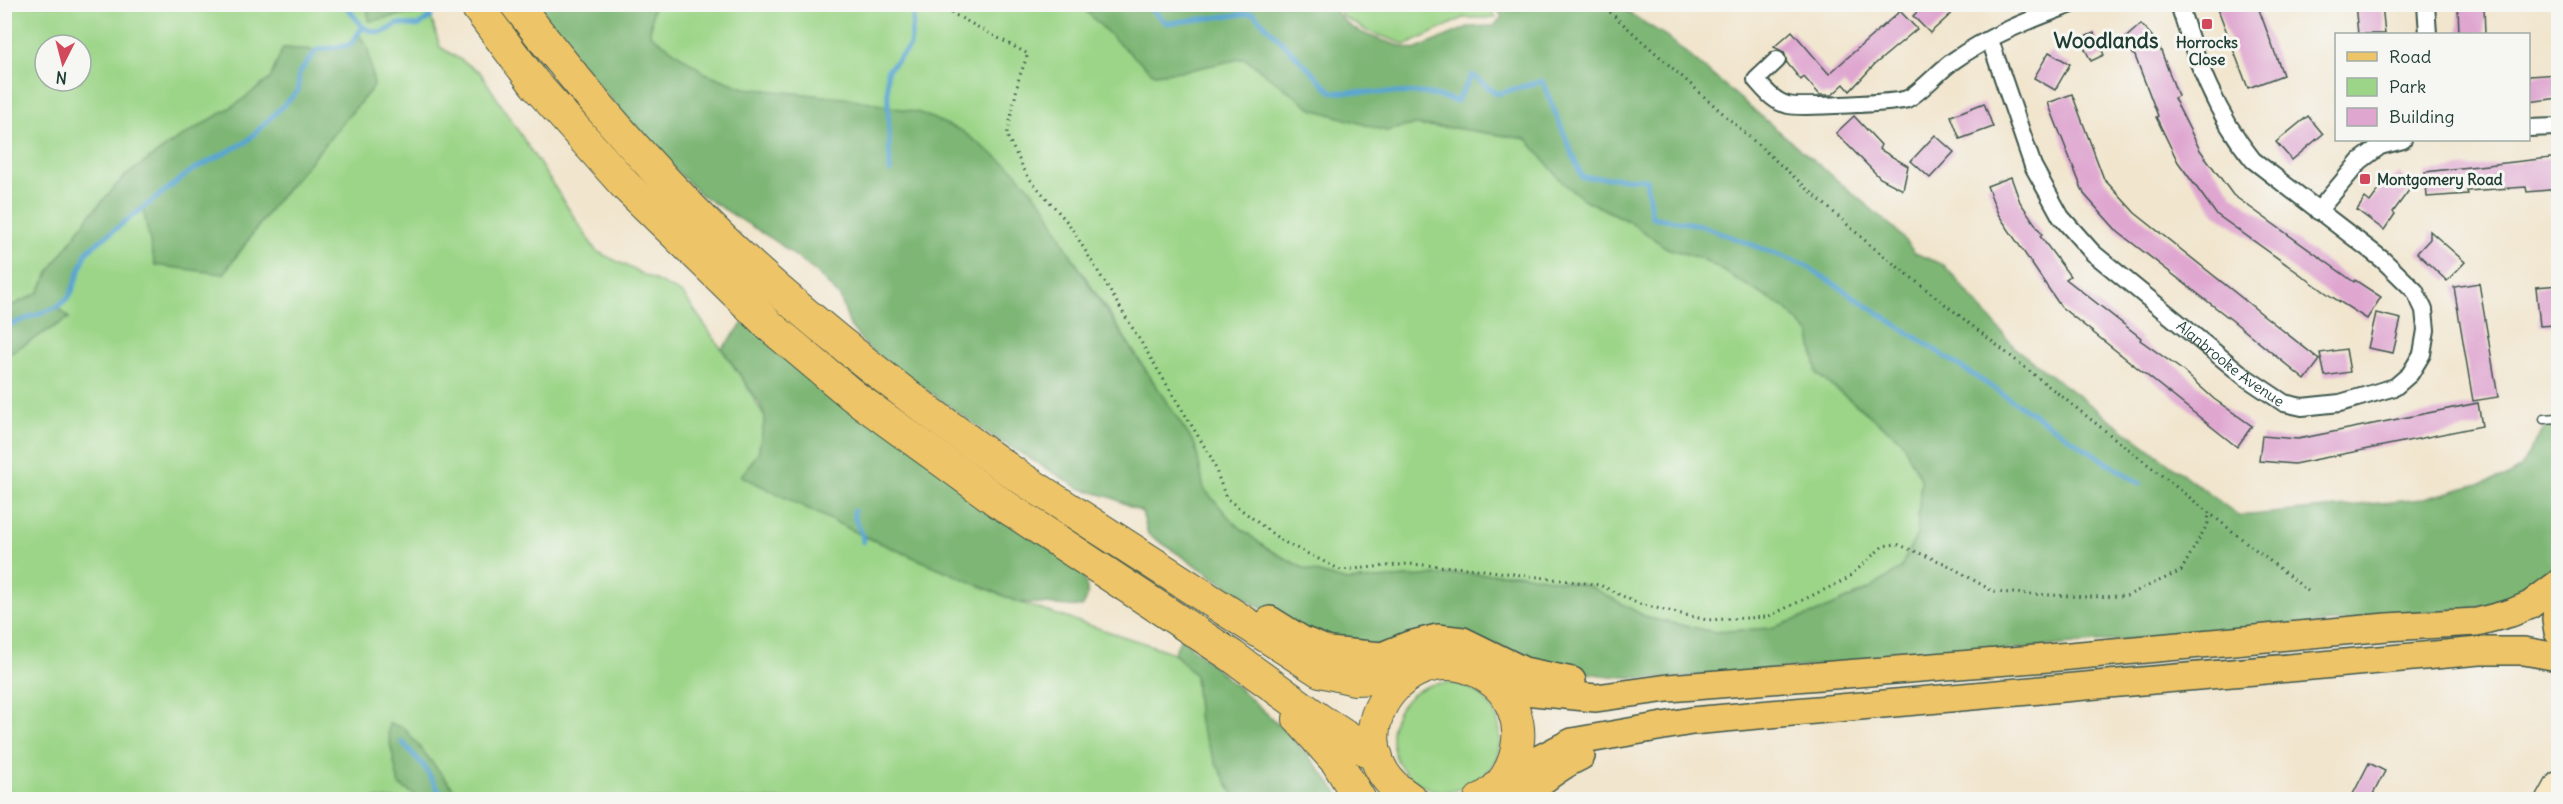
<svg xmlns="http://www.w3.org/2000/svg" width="2563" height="804" viewBox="0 0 2563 804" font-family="Delius,sans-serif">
	<rect width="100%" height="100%" fill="#f6f6f2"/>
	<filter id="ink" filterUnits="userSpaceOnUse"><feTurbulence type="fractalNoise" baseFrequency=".0167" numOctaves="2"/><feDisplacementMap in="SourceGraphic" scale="12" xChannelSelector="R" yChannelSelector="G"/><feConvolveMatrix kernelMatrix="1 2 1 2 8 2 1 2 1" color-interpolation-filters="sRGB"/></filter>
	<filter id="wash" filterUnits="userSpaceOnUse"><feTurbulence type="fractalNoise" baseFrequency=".008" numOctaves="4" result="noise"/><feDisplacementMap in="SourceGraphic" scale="24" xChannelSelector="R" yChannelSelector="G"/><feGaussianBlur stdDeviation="1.35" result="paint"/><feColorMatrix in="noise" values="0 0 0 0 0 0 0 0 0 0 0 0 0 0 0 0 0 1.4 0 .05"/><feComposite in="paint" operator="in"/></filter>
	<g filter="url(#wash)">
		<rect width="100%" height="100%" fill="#f1e5cd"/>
		<g fill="#9cd588" stroke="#5e895e" stroke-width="1.5" fill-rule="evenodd">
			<path d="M 367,4 L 370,21 L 426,11 L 431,17 L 440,47 L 480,72 L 596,251 L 683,294 L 744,381 L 765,418 L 758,453 L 741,476 L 864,536 L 1018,602 L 1174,653 L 1195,675 L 1199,723 L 1216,763 L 1236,799 L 462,799 L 439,773 L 388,732 L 399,785 L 421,799 L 5,799 L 4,356 L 69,318 L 57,307 L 79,277 L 87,251 L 144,209 L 224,274 L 275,203 L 374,86 L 350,45 L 317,50 L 283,48 L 270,79 L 235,105 L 170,144 L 123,178 L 89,217 L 51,269 L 38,293 L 5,309 L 5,5 ZM 45,45 L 81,45 L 81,81 L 45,81 Z"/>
			<polygon points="653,5 1080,5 1154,74 1189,70 1244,58 1313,109 1386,131 1412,125 1454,128 1527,139 1546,162 1585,200 1628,221 1667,248 1703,259 1785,308 1810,334 1817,374 1901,440 1921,479 1917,535 1900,569 1870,589 1816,613 1771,628 1715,632 1648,618 1588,586 1521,574 1456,574 1347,581 1305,569 1266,548 1233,522 1204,489 1195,445 1069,252 871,102 744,88 705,73 650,34"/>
			<polygon points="1338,5 1488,5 1496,18 1463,18 1407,45 1367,31 1342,16"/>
			<circle cx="1446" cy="737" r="54"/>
		</g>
		<g fill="#7db674" stroke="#4e7a54" stroke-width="1.5">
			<polygon points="367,5 367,4 436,5 426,11 369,21"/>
			<path d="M 532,5 L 653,5 L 650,34 L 705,73 L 744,88 L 853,99 L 920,113 L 962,131 L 1014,170 L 1046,207 L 1069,252 L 1095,294 L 1195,445 L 1204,489 L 1233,522 L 1266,548 L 1305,569 L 1347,581 L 1456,574 L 1521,574 L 1589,586 L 1648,618 L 1715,632 L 1771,628 L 1816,613 L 1870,589 L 1900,569 L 1917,534 L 1921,479 L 1901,440 L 1817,374 L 1810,334 L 1785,308 L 1703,259 L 1667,248 L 1628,221 L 1585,200 L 1563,183 L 1527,139 L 1454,128 L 1413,125 L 1386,131 L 1313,109 L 1244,58 L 1189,70 L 1154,74 L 1115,40 L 1080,5 L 1333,5 C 1345,35 1385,40 1414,50 L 1468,27 L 1494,26 L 1502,17 L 1495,5 L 1616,5 L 1666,36 L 1895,229 L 1915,253 L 1944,265 L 2016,349 L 2239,516 L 2424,499 L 2508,476 L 2519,469 L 2544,428 L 2558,427 L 2558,559 L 2551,574 L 2521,596 L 2482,607 L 2359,620 L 1661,679 L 1609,676 L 1378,645 L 1356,645 L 1306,633 L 1256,605 L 1148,534 L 1142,512 L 1113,498 L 1079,488 L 987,433 L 867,347 L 850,326 L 840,297 L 816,272 L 774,240 L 701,195 L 643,138 Z"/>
			<path d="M 359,35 L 368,49 L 374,86 L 275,203 L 223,274 L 155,265 L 143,209 L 87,251 L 70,296 L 58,307 L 69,318 L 5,356 L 5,309 L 38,293 L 51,269 L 89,216 L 123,178 L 170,144 L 235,105 L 270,79 L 283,48 C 308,50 340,55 359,35 Z"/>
			<path d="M 744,322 L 1082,573 C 1087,586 1091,595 1082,607 L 1018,602 L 864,536 L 741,476 L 758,453 L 765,418 L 760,404 L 722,349 Z"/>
			<path d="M 1181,638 C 1238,688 1299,736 1342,799 L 1236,799 L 1216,763 L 1199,723 L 1195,675 L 1174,653 Z"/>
			<polygon points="389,723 404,728 462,799 421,799 399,785 388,732"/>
		</g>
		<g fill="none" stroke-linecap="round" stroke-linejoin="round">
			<g stroke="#5aa6d2" stroke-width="5">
				<polyline points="344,4 363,27"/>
				<polyline points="1145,4 1167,23 1253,13 1332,92 1423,93 1457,101 1472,75 1497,94 1542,81 1582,177 1646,179 1652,217 1700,225 1805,265 2140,484"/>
				<polyline points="890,171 887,71 910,46 915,4"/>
				<path d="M 4,327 L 57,307 L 70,296 L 87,251 L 191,171 L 246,142 L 298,91 L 299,73 L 317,50 L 350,45 L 363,27 C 378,35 384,34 397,24 L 418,26 L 431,17"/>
				<path d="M 854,511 C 853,525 864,529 863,542"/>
				<polyline points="402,742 423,765 445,800"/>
			</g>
		</g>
		<g id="blocks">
			<g fill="#dfa6d0">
				<polygon points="1925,4 1962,4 1930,33 1913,16"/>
				<polygon points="2216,4 2257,4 2283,75 2248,88"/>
				<polygon points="2355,4 2382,4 2385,34 2358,34"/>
				<polygon points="2484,6 2485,34 2459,34 2458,7"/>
				<polygon points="1900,11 1917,29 1874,65 1850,91 1844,84 1832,95 1820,95 1804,77 1801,80 1787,63 1784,52 1774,47 1792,31 1829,74"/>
				<polygon points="2141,24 2158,43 2178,96 2174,98 2200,150 2233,195 2354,282 2355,280 2381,297 2367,319 2332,297 2216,214 2178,162 2156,117 2158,116 2135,56 2122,41"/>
				<polygon points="2094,33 2104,55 2091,61 2080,39"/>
				<polygon points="2049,52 2070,64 2055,90 2034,78"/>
				<polygon points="2559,74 2559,98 2529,102 2529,76"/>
				<polygon points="2072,94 2104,179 2135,213 2320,360 2305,380 2233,321 2118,232 2084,194 2048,103"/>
				<polygon points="1984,103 1993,127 1960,139 1951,116"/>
				<polygon points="1854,116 1881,145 1879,149 1908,166 1903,190 1880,178 1836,133"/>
				<polygon points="2308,116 2323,134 2292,160 2276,142"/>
				<polygon points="1935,135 1954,152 1930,178 1911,161"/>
				<polygon points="2559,157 2559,189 2527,192 2526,187 2467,191 2468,194 2427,197 2425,172"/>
				<polygon points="2400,173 2410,189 2393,212 2395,214 2384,230 2357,210 2365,198 2370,202 2384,183"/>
				<polygon points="2011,177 2020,202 2042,234 2040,236 2070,276 2066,279 2141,338 2140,340 2182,370 2214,399 2252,426 2237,447 2061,307 1998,214 1987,186"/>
				<polygon points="2430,231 2465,262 2447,281 2417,253 2430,239"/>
				<polygon points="2479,283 2498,397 2473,401 2454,287"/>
				<polygon points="2559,285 2559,306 2554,306 2555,325 2540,326 2536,287"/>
				<polygon points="2376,313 2401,319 2393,353 2368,348"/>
				<polygon points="2346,349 2350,372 2325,376 2320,353"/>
				<polygon points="2478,403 2482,426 2294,464 2259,461 2262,436 2298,439"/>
				<polygon points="2369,763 2385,771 2370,800 2350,800"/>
			</g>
		</g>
	</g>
	<g filter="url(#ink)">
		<use href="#blocks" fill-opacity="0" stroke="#3e564b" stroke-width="1.5"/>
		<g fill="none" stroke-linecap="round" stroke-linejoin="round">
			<defs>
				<polyline id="lane" points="2544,419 2558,418"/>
				<g id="street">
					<polyline points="2426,4 2428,34"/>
					<path id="s1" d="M 1990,40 L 2033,166 L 2061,217 L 2093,253 L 2245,377 L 2284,403 L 2302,407 L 2340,403 L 2395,387 L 2410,374 L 2422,354 L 2426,330 L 2424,310 L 2415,291 L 2383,260 L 2253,160 C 2216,115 2196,60 2179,4"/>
					<path d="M 1777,60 L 1756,80 C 1765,90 1774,102 1788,105 C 1798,108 1898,103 1907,99 C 1919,94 1940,70 1953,61 C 1988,36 2031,19 2072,4"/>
					<polyline points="2528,128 2558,127"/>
					<polyline points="2318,211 2360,161 2380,146 2403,140"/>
				</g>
				<polyline id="secondary" points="2549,800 2558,784"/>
				<g id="primary">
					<polyline points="2558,597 2556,619 2558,632"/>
					<polyline points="1270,620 1302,640 1329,651 1382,656 1409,645 1437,638 1463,641 1524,671 1572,681"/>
					<polyline points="1502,689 1596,698 1668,688 2048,658 2387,627 2477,622 2511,613 2530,605 2558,584"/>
					<polyline points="1508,775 1572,742 1692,721 2480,651 2524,651 2558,657"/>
					<path d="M 1520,800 C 1539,782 1558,767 1581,756"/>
				</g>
				<g id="highway">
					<polyline points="475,4 535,84 625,185 771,327 852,395 999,502 1232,656 1320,720 1377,757"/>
					<path d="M 516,4 C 587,96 663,185 749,264 C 832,340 923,409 1015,474 L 1320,671 L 1354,679 L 1404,677"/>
					<polyline points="1299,719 1337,762 1360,800"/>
					<path d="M 1412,800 C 1406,795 1399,791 1394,786 C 1332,724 1422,620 1496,684 C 1512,698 1520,721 1518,741 C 1516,765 1503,789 1480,800"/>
				</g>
			</defs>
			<use href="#lane" stroke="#3e564b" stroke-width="11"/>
			<use href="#street" stroke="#3e564b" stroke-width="20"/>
			<use href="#secondary" stroke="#3e564b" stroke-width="27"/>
			<use href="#primary" stroke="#3e564b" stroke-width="30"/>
			<use href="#highway" stroke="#3e564b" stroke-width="34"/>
			<g stroke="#3e564b" stroke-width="3" stroke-dasharray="1.5 4.5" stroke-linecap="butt">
				<polyline points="935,4 1028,54 1019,78 1007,136 1028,177 1069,224 1113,296 1212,459 1226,498 1282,541 1341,570 1409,564 1468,568 1600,585 1639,604 1707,620 1767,617 1847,579 1883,546 1897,544 1946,564 1994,592 2088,597 2126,596 2181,571 2208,523 2209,512"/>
				<polyline points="1601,4 1870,245 2308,591"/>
			</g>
			<use href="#lane" stroke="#fff" stroke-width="8"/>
			<use href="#street" stroke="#fff" stroke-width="16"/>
			<use href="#secondary" stroke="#f8e7c3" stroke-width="24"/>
			<use href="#primary" stroke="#eec469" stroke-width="27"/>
			<use href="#highway" stroke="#eec469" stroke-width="32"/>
		</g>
	</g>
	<g fill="#d1495b" stroke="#f6f6f2" stroke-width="2">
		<rect x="2201" y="18" width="12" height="12" rx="3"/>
		<rect x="2359" y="173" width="12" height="12" rx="3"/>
	</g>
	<g text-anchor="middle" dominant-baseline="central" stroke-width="6" stroke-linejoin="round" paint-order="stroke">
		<g font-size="15" font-weight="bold" fill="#1f3d34" stroke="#f6f6f2">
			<text x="2207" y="42">Horrocks<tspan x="2207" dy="17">Close</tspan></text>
			<text x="2377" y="179" text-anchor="start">Montgomery Road</text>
		</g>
		<g font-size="15" fill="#1f3d34" stroke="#f6f6f2">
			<text stroke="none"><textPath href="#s1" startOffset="416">Alanbrooke Avenue</textPath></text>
		</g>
		<g font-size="21" font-weight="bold" fill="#1f3d34" stroke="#f6f6f2">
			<text x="2106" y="40">Woodlands</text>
		</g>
	</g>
	<rect width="2563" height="804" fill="none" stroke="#f6f6f2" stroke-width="24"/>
	<rect x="2335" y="33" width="195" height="108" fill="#f6f6f2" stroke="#a0aca6" stroke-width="1.5"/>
	<rect x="2347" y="52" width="30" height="9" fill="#eec469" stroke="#a0aca6" stroke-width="1.5"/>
	<text x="2389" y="63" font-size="18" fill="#1f3d34">Road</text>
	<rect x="2347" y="78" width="30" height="18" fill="#9cd588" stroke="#a0aca6" stroke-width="1.5"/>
	<text x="2389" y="93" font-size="18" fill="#1f3d34">Park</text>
	<rect x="2347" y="108" width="30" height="18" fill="#dfa6d0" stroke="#a0aca6" stroke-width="1.5"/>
	<text x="2389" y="123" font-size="18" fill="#1f3d34">Building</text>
	<g transform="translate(63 63) rotate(186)"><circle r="28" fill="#f6f6f2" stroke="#a0aca6" stroke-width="1.5"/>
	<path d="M0-4.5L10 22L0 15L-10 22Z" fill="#d1495b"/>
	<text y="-9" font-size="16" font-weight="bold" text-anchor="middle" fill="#1f3d34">N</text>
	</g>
</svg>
